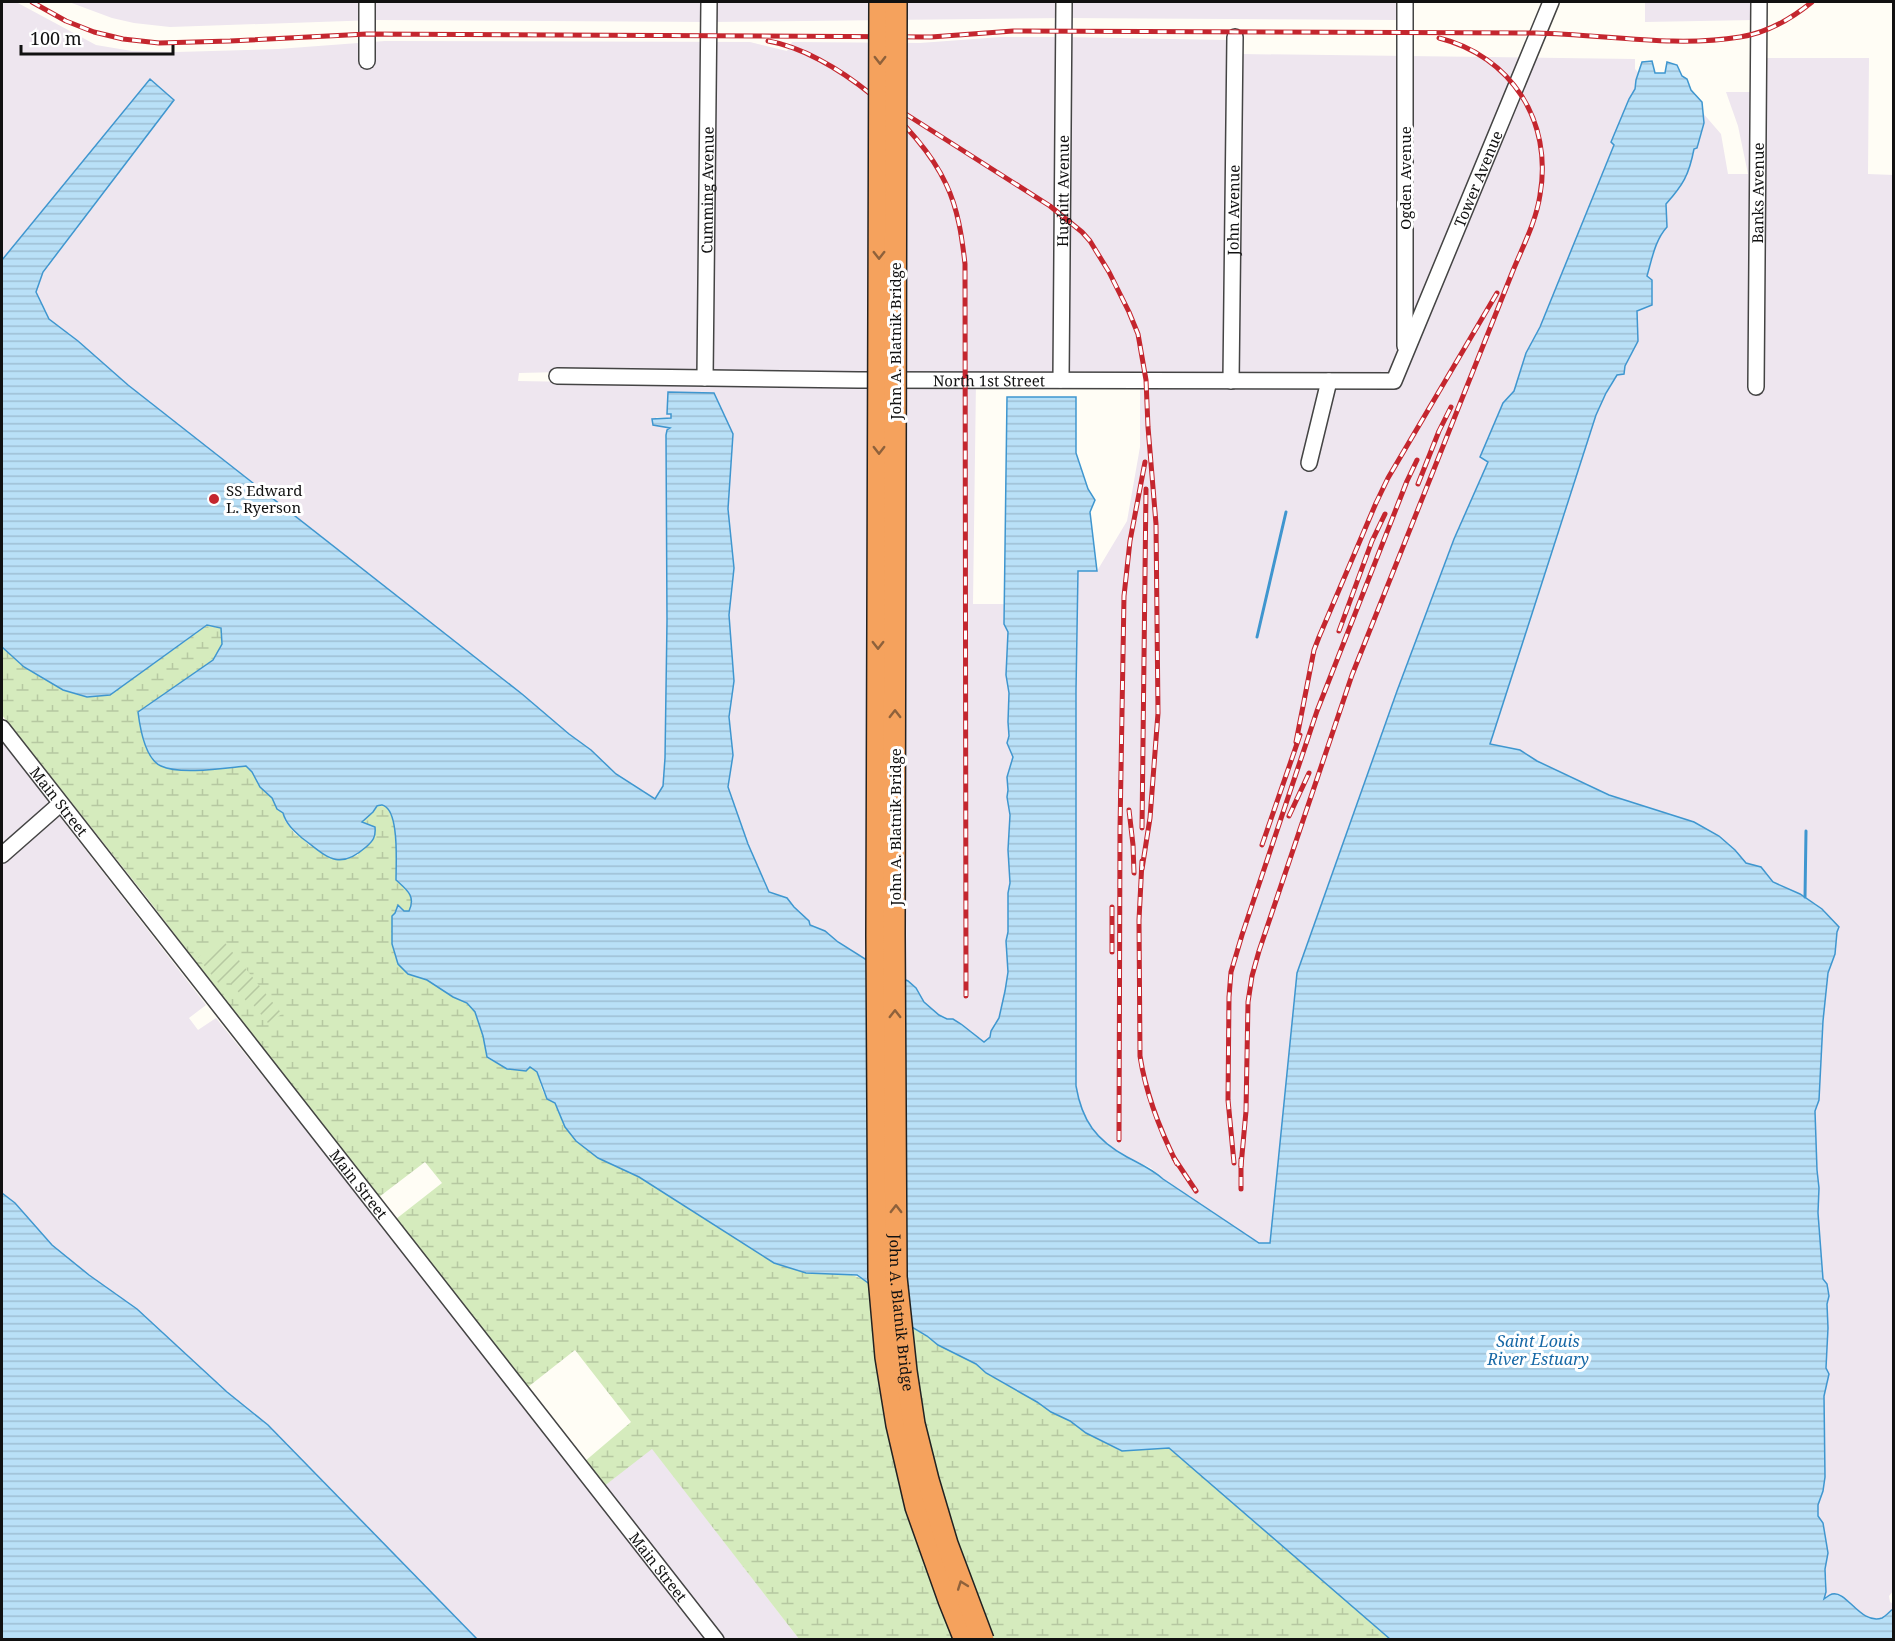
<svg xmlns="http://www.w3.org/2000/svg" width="1895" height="1641" viewBox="0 0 1895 1641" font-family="'Noto Serif',serif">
	<defs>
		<pattern id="wetland-marsh" width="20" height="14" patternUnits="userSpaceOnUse" patternTransform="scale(1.5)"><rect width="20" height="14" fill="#d5ebbd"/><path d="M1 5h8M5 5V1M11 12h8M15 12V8" fill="none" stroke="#b6c8a1"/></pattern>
		<pattern id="garden-furrows" width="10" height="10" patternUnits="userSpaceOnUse" patternTransform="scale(1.5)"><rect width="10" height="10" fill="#d5ebbd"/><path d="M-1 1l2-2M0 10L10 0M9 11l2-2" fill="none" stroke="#b6c8a1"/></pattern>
		<pattern id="water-rules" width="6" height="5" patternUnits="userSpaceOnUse" patternTransform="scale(1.5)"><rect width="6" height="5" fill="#b9e0f7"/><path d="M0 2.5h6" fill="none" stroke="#9ebfd3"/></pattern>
	</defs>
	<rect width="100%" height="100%" fill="#fffdf5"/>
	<g fill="#eee6ef" fill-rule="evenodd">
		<path d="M 2,2 L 16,2 L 96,45 L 132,51 L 177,52 L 278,49 L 385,41 L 750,42 L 787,51 L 792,42 L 920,43 L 1001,37 L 1064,37 L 1227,40 L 1241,54 L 1635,59 L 1635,69 L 1638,72 L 1635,89 L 1629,99 L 1614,145 L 1540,327 L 1526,353 L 1514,391 L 1503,403 L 1480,457 L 1488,461 L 1454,539 L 1397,691 L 1297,973 L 1270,1243 L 1259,1243 L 1163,1179 L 1151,1168 L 1125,1156 L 1096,1135 L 1082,1111 L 1076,1086 L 1076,690 L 1078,570 L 1097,571 L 1127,521 L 1140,447 L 1140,380 L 976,381 L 973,604 L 1004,604 L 1004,624 L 1008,632 L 1006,675 L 1009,693 L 1008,722 L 1009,736 L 1007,743 L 1013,757 L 1007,777 L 1008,790 L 1007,797 L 1010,815 L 1008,850 L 1010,883 L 1008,893 L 1008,932 L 1006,941 L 1008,972 L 1005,991 L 999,1018 L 991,1031 L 990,1037 L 984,1042 L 961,1024 L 953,1020 L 947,1019 L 939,1015 L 924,1002 L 916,988 L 881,969 L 838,942 L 825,931 L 810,925 L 787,898 L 769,892 L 748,844 L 728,787 L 733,755 L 729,717 L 734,681 L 729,615 L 734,568 L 728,509 L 730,482 L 714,393 L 667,414 L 671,414 L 671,418 L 656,417 L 664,426 L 670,428 L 666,435 L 667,621 L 665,758 L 663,786 L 655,799 L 616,774 L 591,750 L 569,734 L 522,694 L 128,385 L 78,341 L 49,319 L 36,292 L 43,272 L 174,100 L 150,80 L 2,260 ZM 606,371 L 860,372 L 860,388 L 582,384 L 575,382 L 518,381 L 519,373 Z"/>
		<polygon points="69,2 1400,2 1400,20 1064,18 709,22 376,20 170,27 134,23 112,18"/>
		<polygon points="1645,2 1754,2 1754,20 1645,22"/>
		<polygon points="1764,58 1869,58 1868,174 1894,175 1894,1590 1889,1596 1890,1602 1893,1604 1894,1609 1882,1618 1873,1618 1861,1614 1843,1597 1824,1600 1827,1582 1825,1569 1828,1553 1823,1523 1818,1516 1818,1505 1823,1491 1825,1477 1824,1396 1829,1374 1826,1369 1828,1328 1827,1304 1829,1296 1827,1284 1823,1279 1822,1266 1818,1213 1819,1188 1817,1170 1815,1111 1819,1100 1823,1021 1828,973 1835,954 1837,931 1822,909 1800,894 1773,882 1761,867 1746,863 1735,850 1719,836 1694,822 1609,795 1537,761 1520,750 1490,744 1596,415 1606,393 1617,375 1624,373 1625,366 1638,341 1637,311 1657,243 1661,233 1667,227 1666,204 1680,188 1694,149 1697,148 1704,123 1702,112 1721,134 1728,174 1748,174 1738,126 1726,92 1763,92"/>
		<polygon points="2,739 64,822 206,1005 189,1018 198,1030 216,1018 307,1131 484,1357 594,1493 652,1448 799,1639 477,1639 268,1425 227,1392 137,1309 89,1275 52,1245 15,1203 2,1193"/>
	</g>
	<path fill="url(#wetland-marsh)" d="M 208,625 L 221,628 L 223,644 L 213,660 L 138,712 L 161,766 L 184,770 L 246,766 L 252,772 L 260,787 L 272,798 L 277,809 L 283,813 L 285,821 L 295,834 L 301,837 L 310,846 L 353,856 L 358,855 L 362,822 L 373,812 L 376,806 C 381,805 382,804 386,807 C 399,817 396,865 396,880 C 407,890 416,896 409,911 L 395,913 C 385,930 402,957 408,974 L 427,980 L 453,997 L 467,1003 L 475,1012 L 483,1036 L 487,1058 L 507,1069 L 530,1067 L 537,1072 C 541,1084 542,1099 555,1103 L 565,1127 L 598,1158 L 639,1177 L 806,1273 L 849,1274 L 863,1279 L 875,1288 L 910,1326 L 927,1336 L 938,1345 L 976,1364 L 986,1373 L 1037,1402 L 1051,1412 L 1070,1421 L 1086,1433 L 1121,1451 L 1169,1448 L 1390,1639 L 799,1639 L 652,1449 L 603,1487 L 584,1462 L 631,1422 L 575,1350 L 528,1387 L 396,1219 L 442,1183 L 425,1162 L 379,1197 L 281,1075 L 148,899 L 2,715 L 2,647 L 24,667 L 63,690 L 87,697 L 110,695 Z"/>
	<polygon fill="url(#garden-furrows)" points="222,939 282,1014 268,1023 250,1001 247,1002 227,979 219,984 198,958"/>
	<g fill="url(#water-rules)" stroke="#3f96cf" stroke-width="1.5">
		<path d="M 1652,61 L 1655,73 L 1665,73 L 1667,62 L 1677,65 L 1682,76 L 1687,79 L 1691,90 L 1702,102 L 1704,123 L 1697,148 L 1694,149 C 1689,175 1683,185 1666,204 L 1667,227 C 1655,240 1652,259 1647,276 L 1652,280 L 1652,305 L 1637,311 L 1638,341 L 1625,366 L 1624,374 L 1617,375 L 1606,393 L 1596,415 L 1490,744 L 1520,750 L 1537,761 L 1609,795 L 1694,822 L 1719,836 L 1735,850 L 1746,863 L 1761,867 L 1773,882 L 1800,894 L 1822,909 L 1839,927 L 1837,932 L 1835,954 L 1828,973 L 1823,1021 L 1819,1100 L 1815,1111 L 1817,1170 L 1819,1188 L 1818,1213 L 1822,1266 L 1823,1279 L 1827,1284 L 1829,1296 L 1827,1304 L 1828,1328 L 1826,1368 L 1829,1374 L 1824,1396 L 1825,1477 L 1823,1491 L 1818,1505 L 1818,1516 L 1823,1523 L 1828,1553 L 1825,1569 L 1826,1592 L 1824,1599 C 1827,1597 1829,1595 1832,1594 C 1847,1590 1860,1625 1882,1618 C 1886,1616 1890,1611 1893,1609 L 1893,1639 L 1390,1639 L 1169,1448 L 1122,1451 L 1086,1433 L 1070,1421 L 1051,1412 L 1037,1402 L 986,1373 L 976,1364 L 938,1345 L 927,1336 L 910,1326 L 875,1288 L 857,1275 L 806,1273 L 774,1263 L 639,1177 L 598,1158 L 576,1141 L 565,1127 L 555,1103 L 547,1099 L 537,1072 L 530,1067 L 526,1071 L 507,1069 L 487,1057 L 483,1036 L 475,1012 L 467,1003 L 453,997 L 427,980 L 408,974 L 398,964 L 392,944 L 392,916 L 395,913 L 398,905 L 404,911 L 409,911 C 416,896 407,890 396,880 C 396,865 399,817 386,807 C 382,804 381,805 377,806 L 373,812 L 362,822 L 375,827 C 376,837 373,841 366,847 C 338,872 326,856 302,838 C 294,831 286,824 283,813 L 277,809 L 272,798 L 260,787 L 252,772 L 246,766 C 225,768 180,775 161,766 C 145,759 140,728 138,712 L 213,660 L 222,644 L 221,628 L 207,625 L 110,695 L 87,697 L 63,690 L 24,667 L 2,647 L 2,260 L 150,79 L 174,100 L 43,272 L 36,292 L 49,319 L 78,341 L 128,385 L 522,694 L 569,734 L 591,750 L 616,774 L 655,799 L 663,786 L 665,758 L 667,621 L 666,435 L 667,430 L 670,428 L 653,425 L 652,419 L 671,418 L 671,414 L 667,414 L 668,392 L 714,393 L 733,434 L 728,509 L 734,568 L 729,615 L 734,681 L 729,717 L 733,755 L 728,787 L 748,844 L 769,892 L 787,898 L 794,907 L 809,921 L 810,925 L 825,931 L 838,942 L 881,969 L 908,981 L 916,988 L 924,1002 L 939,1015 L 947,1019 L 953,1019 L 961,1024 L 984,1042 L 990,1037 L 991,1031 L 999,1018 L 1005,991 L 1008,972 L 1006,941 L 1008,932 L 1008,893 L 1010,883 L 1008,850 L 1010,815 L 1007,797 L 1008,790 L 1007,777 L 1013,757 L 1007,743 L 1009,736 L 1008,722 L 1009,693 L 1006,675 L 1008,632 L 1004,624 L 1007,397 L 1076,397 L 1076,453 L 1088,489 L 1095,500 L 1090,512 L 1097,571 L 1078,571 L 1076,690 L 1076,1086 C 1082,1121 1096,1140 1127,1157 C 1140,1164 1152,1169 1163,1179 L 1259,1243 L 1270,1243 L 1297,973 L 1397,691 L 1454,539 L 1488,462 L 1480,457 L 1503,403 L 1514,391 L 1526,353 L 1540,327 L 1614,145 L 1611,142 L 1629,99 L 1635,89 L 1636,80 L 1642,62 Z"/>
		<polygon points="2,1193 15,1203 52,1245 89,1275 137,1309 227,1392 268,1425 477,1639 2,1639"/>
	</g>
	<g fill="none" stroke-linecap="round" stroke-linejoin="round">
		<g stroke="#3f96cf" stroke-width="3">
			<polyline points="1257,637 1286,512"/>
			<polyline points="1805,897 1806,831"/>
		</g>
		<defs>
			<g id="minor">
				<polyline points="367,61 367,2"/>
				<polyline points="1405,346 1405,2"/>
				<path id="s1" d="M 557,376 L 858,380 L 1394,381 L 1551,2"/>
				<path id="s2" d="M 705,378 L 709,2"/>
				<path id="s3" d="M 1061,380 L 1064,2"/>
				<path id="s4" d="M 1231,381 L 1235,37"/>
				<path id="s5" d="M 1756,387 L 1759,2"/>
				<polyline points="1309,463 1329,381"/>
				<path id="s6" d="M 2,728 L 716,1640"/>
				<polyline points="2,855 60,804"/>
			</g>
		</defs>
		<use href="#minor" stroke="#444" stroke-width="18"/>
		<use href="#minor" stroke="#fff" stroke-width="15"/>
		<defs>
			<g id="rail">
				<path d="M 32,2 L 66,21 L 94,32 L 123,39 L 159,43 L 230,41 L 367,34 L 931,37 L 1013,31 C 1188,32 1362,32 1536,33 C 1602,34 1674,48 1740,37 C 1767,33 1791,19 1812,2"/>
				<path d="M 768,41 C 833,52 919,125 946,184 C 958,209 962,237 965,264 L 966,996"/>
				<polyline points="890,104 1050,206 1082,232 1090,241 1109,272 1129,312 1138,334 1146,380 1148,427 1156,524 1158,713 1150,818 1142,869"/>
				<polyline points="1418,484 1439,431 1451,407"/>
				<polyline points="1339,631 1372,541 1385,514"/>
				<polyline points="1296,742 1314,650 1319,637 1376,503 1388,478 1497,293"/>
				<polyline points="1129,810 1133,845 1134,873"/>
				<polyline points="1289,816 1309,773"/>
				<polyline points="1142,828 1146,489"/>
				<polyline points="1262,845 1300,735"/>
				<path d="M 1142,861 L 1139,920 L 1140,1056 C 1146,1095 1160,1130 1177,1164"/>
				<polyline points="1112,952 1112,907"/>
				<polyline points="1119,1140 1120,829 1124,596 1130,541 1145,462"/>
				<polyline points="1174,1158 1196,1191"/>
				<polyline points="1241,1159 1241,1189"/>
				<polyline points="1234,1163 1228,1100 1229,997 1231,972 1242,935 1317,711 1407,481 1417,460"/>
				<path d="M 1241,1166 L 1246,1111 L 1248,1002 L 1252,976 L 1259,951 L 1352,675 L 1512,273 C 1522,248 1536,222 1540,195 C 1553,121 1511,56 1439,38"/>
			</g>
		</defs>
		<use href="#rail" stroke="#c4262e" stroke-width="5"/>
		<use href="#rail" stroke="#fff" stroke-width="3" stroke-dasharray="9" stroke-linecap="butt"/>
		<defs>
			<g id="highway-bridge">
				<polyline points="880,2 877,936 879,1277 886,1357 897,1425 916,1507 949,1600 965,1640"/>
				<path id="s7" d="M 896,2 L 894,935 L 896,1277 L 906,1371 L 914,1424 L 928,1480 L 947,1544 L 983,1640"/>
			</g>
		</defs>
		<use href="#highway-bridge" stroke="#222" stroke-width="24" stroke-linecap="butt"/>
		<use href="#highway-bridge" stroke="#f5a25d" stroke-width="21"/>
	</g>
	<defs><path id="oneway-chevron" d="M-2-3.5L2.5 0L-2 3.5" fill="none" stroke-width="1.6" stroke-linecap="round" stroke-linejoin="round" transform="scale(1.5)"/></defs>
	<g stroke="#8e613b">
		<use href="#oneway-chevron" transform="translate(880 60) rotate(90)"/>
		<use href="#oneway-chevron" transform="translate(879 255) rotate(90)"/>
		<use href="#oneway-chevron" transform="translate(879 450) rotate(90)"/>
		<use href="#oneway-chevron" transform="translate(878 645) rotate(90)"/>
		<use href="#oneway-chevron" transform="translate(895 714) rotate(-90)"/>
		<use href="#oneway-chevron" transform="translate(895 1014) rotate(-90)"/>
		<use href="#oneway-chevron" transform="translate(896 1209) rotate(-90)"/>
		<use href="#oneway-chevron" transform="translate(962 1585) rotate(-110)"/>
	</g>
	<circle fill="#c4262e" stroke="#fff" stroke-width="2" cx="214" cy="499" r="6"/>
	<g text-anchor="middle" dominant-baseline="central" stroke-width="6" stroke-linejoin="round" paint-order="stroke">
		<g font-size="15" fill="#111" stroke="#fff">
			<text transform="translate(1405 178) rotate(-90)">Ogden Avenue</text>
			<text stroke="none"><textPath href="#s1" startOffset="1056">Tower Avenue</textPath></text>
			<text stroke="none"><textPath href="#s2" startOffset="188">Cumming Avenue</textPath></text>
			<text stroke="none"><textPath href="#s3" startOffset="189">Hughitt Avenue</textPath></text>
			<text stroke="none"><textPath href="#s5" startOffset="194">Banks Avenue</textPath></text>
			<text stroke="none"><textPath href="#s4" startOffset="171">John Avenue</textPath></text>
			<text transform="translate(895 341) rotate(-90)">John A. Blatnik Bridge</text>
			<text stroke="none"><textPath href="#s1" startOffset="432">North 1st Street</textPath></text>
			<text stroke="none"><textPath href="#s6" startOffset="93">Main Street</textPath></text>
			<text transform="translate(895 827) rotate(-90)">John A. Blatnik Bridge</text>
			<text stroke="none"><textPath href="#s6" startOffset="579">Main Street</textPath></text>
			<text stroke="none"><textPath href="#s7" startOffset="1311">John A. Blatnik Bridge</textPath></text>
			<text stroke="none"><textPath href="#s6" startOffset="1065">Main Street</textPath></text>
		</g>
		<g font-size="15" fill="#111" stroke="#fff" text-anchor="start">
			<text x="226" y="490">SS Edward<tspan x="226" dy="17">L. Ryerson</tspan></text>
		</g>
		<g font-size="16" font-style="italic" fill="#1768a6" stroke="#fff">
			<text x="1538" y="1341">Saint Louis<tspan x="1538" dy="18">River Estuary</tspan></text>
		</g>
	</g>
	<rect width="1895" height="1641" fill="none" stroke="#111111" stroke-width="6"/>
	<path d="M21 45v9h152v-9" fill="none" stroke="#111111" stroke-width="3"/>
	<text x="30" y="45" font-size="18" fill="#111111" stroke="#ffffff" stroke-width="4.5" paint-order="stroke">100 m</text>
</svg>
